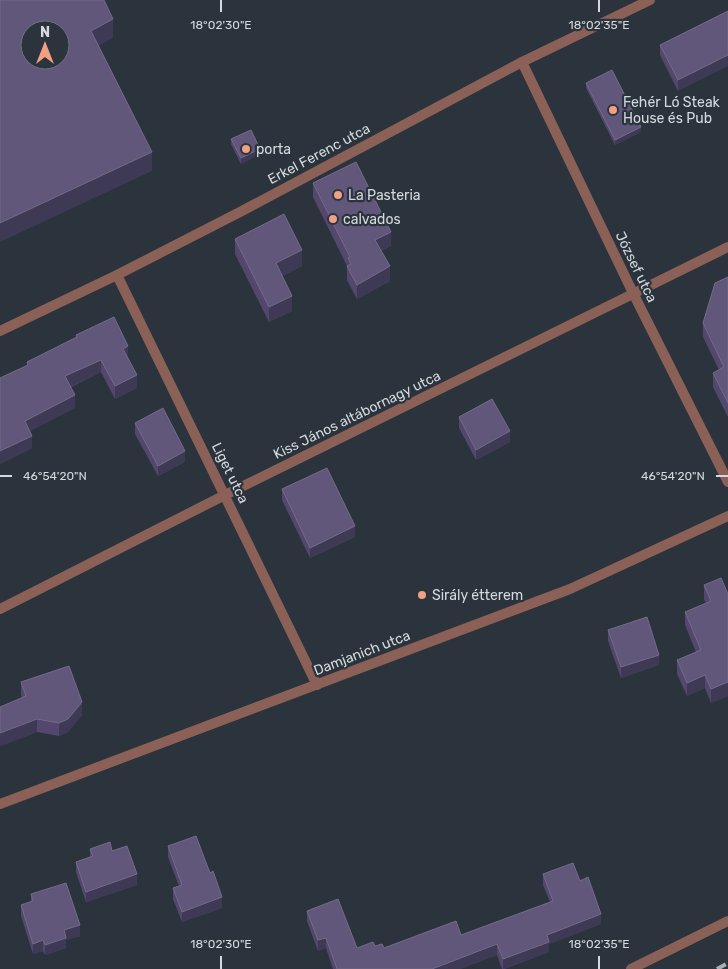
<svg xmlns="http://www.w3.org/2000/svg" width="728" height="969" viewBox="0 0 728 969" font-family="Rubik,sans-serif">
	<rect width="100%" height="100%" fill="#2b343c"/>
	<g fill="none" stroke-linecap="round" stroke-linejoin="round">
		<g stroke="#8b6056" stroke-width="10">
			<polyline points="522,62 633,293 728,482"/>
			<polyline points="117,275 317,685"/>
			<polyline points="0,331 117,275 240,212 522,62 650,0"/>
			<polyline points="0,609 225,495 728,247"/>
			<polyline points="0,804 570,589 728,516"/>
			<polyline points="631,969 728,921"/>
		</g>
		<polyline stroke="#a7aeb4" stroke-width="4" stroke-dasharray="10 5" stroke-linecap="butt" points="717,969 728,963"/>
	</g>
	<g fill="#54476d">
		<polygon points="728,11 678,91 660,55 660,45"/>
		<polygon points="586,83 641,132 615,145 586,88"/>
		<polygon points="231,139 260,154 241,164 231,144"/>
		<polygon points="313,183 391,246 381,251 390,281 357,299 347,280 347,266 313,197"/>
		<polygon points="235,239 302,266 282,276 292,311 269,322 235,254"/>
		<polygon points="728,277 728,417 713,387 713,373 719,370 703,337 703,323"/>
		<polygon points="76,335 128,359 137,388 115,399 101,372 71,387 75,408 29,431 32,448 0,464 27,365 27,362 76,337"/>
		<polygon points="459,417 510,442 476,460 459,428"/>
		<polygon points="135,423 185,462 158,476 135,434"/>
		<polygon points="282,489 355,537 310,558 282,500"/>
		<polygon points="704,585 728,594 728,696 711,703 705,688 687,696 677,674 677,660 696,652 685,625 685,612 706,603 704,599"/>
		<polygon points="608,630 659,665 621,678 608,641"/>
		<polygon points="21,682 82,715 68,732 59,736 37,732 0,746 0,707 22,698 21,695"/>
		<polygon points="168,846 210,873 222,908 182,922 173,899 173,888 179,886 168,857"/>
		<polygon points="90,849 112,851 137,885 86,902 76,872 76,862 90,857"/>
		<polygon points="543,874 580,881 601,924 549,944 549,952 504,969 502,969 497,955 460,969 333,969 326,948 318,951 307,921 307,911 357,948 375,946 384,948 461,935 550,902 543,885"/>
		<polygon points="31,894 80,936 66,940 66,948 45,955 43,951 33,954 21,916 21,905 31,902"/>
	</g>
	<g fill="#3e3955">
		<polygon points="113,19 113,38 91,50 91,31"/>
		<polygon points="728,55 728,66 678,91 678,80"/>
		<polygon points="641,127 641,132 615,145 615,140"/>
		<polygon points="260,149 260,154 241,164 241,158"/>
		<polygon points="152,152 152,171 0,242 0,223"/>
		<polygon points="391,232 391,246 375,254 375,240"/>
		<polygon points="302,250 302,266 276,279 276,263"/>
		<polygon points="390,266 390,281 357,299 357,285"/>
		<polygon points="292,296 292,311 269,322 269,307"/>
		<polygon points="128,346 128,359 123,349"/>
		<polygon points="101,360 101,372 65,389 65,376"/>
		<polygon points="137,375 137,388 115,399 115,386"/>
		<polygon points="75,395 75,408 25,434 25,421"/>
		<polygon points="510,431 510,442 476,460 476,450"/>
		<polygon points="32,436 32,448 0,464 0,451"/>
		<polygon points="185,451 185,462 158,476 158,466"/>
		<polygon points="355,526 355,537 310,558 310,548"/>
		<polygon points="659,655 659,665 621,678 621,667"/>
		<polygon points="705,675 705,688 687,696 687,683"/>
		<polygon points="728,682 728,696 711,703 711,689"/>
		<polygon points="82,702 82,715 68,732 59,736 59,723"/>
		<polygon points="37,719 37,732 0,746 0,733"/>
		<polygon points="137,874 137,885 86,902 86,892"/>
		<polygon points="222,897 222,908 182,922 182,912"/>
		<polygon points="601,914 601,924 549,944 549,952 503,969 503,959 547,935"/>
		<polygon points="80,925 80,936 66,940 66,948 45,955 45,945 64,930"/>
		<polygon points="326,938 326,948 318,951 318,940"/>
		<polygon points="43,940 43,951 33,954 33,944"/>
		<polygon points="497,944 497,955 460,969 432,969"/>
	</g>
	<g fill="#61577a" stroke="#736b89" fill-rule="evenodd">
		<path d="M 0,0 L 104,0 L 113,19 L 91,31 L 152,152 L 0,223 ZM 30,30 L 60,30 L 60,60 L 30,60 Z"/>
		<polygon points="728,11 728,55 678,80 660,45"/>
		<polygon points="612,70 641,127 615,140 586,83"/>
		<polygon points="251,130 260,149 241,158 231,139"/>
		<polygon points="356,162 391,232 375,240 390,266 357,285 347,266 351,264 348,258 350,257 313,183"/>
		<polygon points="284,214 302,250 276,263 292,296 269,307 235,239"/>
		<polygon points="728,277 728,403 713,373 724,367 703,323 715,283"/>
		<polygon points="114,317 128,346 123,349 137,375 115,386 101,360 65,376 75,395 25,421 32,436 0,451 0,378 28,365 27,362 77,337 76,335"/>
		<polygon points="492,399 510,431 476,450 459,417"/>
		<polygon points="163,408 185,451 158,466 135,423"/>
		<polygon points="327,468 355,526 310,548 282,489"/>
		<polygon points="721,578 728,594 728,682 711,689 705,675 687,683 677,660 701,650 685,612 711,601 704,585"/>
		<polygon points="647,617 659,655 621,667 608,630"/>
		<polygon points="69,666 82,702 68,719 59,723 37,719 0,733 0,707 26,696 21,682"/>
		<polygon points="196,836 210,873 213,871 222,897 182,912 173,888 182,885 168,846"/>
		<polygon points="110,842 112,851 127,846 137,874 86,892 76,862 93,856 90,849"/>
		<polygon points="573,863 580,881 588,877 601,914 547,935 549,942 503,959 497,944 432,969 337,969 326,938 318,940 307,911 338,899 357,948 373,942 375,946 382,944 384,948 456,921 461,935 553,901 543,874"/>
		<polygon points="66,883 80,925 64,930 66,938 45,945 43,940 33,944 21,905 33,901 31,894"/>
	</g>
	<path fill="none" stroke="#d3d9de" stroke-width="2" d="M 221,0 L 221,12M 599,0 L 599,12M 0,476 L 12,476M 716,476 L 728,476M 221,956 L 221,969M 599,956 L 599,969"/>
	<g fill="#f3a082" stroke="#2b343c" stroke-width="2">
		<circle cx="613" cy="110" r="5"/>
		<circle cx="246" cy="149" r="5"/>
		<circle cx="338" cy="195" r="5"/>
		<circle cx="333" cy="219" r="5"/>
		<circle cx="422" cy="595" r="5"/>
	</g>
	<g text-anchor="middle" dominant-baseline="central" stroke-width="4.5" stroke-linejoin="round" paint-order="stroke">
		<g font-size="14" fill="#d3d9de" stroke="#2b343c" text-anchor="start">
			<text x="623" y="102">Fehér Ló Steak<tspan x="623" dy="16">House és Pub</tspan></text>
			<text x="256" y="149">porta</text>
			<text x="348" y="195">La Pasteria</text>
			<text x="343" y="219">calvados</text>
			<text x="432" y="595">Sirály étterem</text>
		</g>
		<g font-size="14" fill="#d3d9de" stroke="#2b343c">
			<text transform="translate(319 154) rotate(-28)">Erkel Ferenc utca</text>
			<text transform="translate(636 267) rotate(64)">József utca</text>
			<text transform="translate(357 415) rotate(-26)">Kiss János altábornagy utca</text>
			<text transform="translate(230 473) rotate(64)">Liget utca</text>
			<text transform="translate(362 653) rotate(-21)">Damjanich utca</text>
		</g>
	</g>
	<g font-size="12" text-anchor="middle" fill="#d3d9de" stroke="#2b343c" stroke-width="4.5" stroke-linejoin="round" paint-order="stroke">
		<text x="221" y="29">18°02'30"E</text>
		<text x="599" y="29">18°02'35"E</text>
		<text x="55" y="480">46°54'20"N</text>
		<text x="673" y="480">46°54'20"N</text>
		<text x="221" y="948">18°02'30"E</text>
		<text x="599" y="948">18°02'35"E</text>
	</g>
	<g transform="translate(45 45)"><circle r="24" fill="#2b343c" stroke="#6e767d"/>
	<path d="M0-4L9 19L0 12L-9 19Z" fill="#f3a082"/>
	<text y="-8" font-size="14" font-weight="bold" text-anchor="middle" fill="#d3d9de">N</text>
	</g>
</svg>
